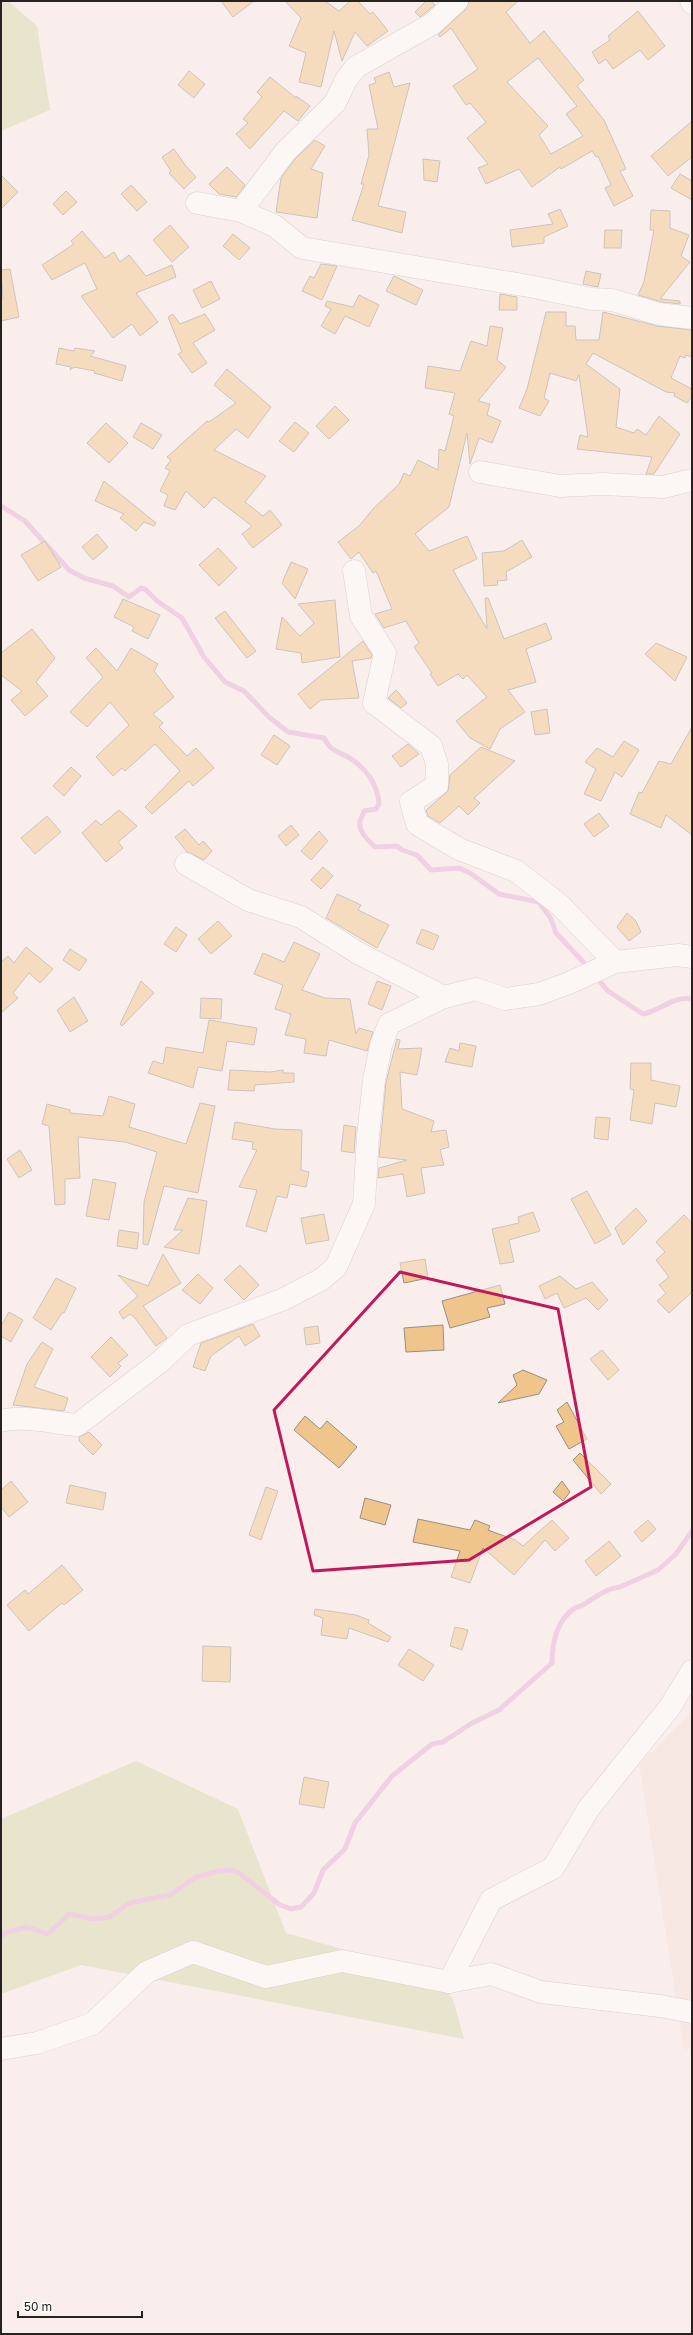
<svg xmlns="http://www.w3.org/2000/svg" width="693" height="2335" viewBox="0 0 693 2335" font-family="'Golos Text',sans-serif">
	<rect width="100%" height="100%" fill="#f9eeeb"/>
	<polygon fill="#f4e1db" points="692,1711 692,2049 684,2049 639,1764"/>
	<g fill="#d6d7a9">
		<polygon points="1,1 8,1 37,26 50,110 1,131"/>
		<polygon points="136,1761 238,1809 286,1933 432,1975 453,1999 464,2039 81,1965 1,1994 1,1819"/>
	</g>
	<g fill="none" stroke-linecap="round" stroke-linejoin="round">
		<g stroke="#e5addb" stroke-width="5">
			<path d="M 1,506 L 25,521 L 69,570 L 84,578 L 113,586 L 129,597 L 141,588 L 145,589 L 157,601 L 182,618 L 204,657 L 225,682 L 244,691 L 269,717 L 288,732 L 324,738 C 331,751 335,750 348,757 C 365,767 378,784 379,804 L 376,809 L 364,811 C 363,815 361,818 360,821 C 358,832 368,840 375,847 L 397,846 L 402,850 L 417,855 L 431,870 L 459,868 L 470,873 L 499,894 L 539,902 L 551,919 L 556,933 L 589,968"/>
			<path d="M 595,976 L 608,991 L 643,1014 C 661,1010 673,996 692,999"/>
			<path d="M 1,1936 L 7,1932 L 27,1927 L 48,1934 L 69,1914 L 93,1919 L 110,1917 L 129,1903 L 170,1895 L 196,1877 L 218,1871 L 233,1870 L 238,1872 L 280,1905 L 291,1909 L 301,1907 L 314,1893 L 323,1870 L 345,1849 L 355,1823 L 392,1776 L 432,1744 L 443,1742 L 472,1723 L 499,1710 L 552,1663 C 552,1643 557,1619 575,1608 C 579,1606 583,1606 586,1603 C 597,1596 607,1588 620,1587 L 658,1570 L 676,1554 L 692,1531"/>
		</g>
	</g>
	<g fill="#f0c58b" stroke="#958f88" fill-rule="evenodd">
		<polygon points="221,1 254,1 233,17"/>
		<polygon points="285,1 325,1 339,11 350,1 358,1 370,14 373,12 388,31 367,46 355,32 342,61 334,31 321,87 299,82 306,53 289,46 301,18"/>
		<polygon points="426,1 431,1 435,5 420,17 415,12"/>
		<path d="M 469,1 L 518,1 L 506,12 L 530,43 L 544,31 L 584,80 L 577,86 L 604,120 L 626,169 L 620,171 L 633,196 L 614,206 L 605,188 L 611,185 L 598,156 L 596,157 L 592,151 L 561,169 L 560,167 L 532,187 L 519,169 L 486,184 L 478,168 L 488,164 L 467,138 L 486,122 L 470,103 L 466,105 L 453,86 L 478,69 L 451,28 L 440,37 L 438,35 L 465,10 ZM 538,58 L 577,106 L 566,114 L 583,136 L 551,154 L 539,135 L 548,126 L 507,82 Z"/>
		<polygon points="638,11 665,46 648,60 640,50 613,69 606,59 599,64 592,52 610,40 608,36"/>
		<polygon points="189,71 205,84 194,98 178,85"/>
		<polygon points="389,72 394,87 410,83 378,206 406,212 402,233 352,220 364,184 361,184 369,155 367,129 378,129 369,85 376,83 374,78"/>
		<polygon points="270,77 296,98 296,96 310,106 298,121 284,111 250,149 236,134 248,123 243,119 262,97 257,92"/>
		<polygon points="692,121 692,157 668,176 651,156"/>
		<polygon points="315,140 325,146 311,169 323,173 317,218 276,212 281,178 295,159"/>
		<polygon points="174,149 185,165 196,177 184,189 169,173 171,171 162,157"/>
		<polygon points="423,159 440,161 437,182 424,180"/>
		<polygon points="227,167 245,185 236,197 219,194 209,184"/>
		<polygon points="680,174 692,181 692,200 671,188"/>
		<polygon points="1,175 18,192 1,209"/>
		<polygon points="131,185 147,202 137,211 121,194"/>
		<polygon points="66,191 77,202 63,215 53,204"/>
		<polygon points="560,209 568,226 544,237 544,243 512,247 510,230 553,224 548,214"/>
		<polygon points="651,210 670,211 670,228 689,235 681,256 690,262 660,299 680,301 680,304 662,302 638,295 644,282 654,230 650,230"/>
		<polygon points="170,225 189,247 172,262 153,240"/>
		<polygon points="605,230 622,230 621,248 604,248"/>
		<polygon points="82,231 105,258 114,252 120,262 129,255 146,276 172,265 176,277 136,293 158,322 140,336 132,324 113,338 81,296 97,289 85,263 52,280 42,265 74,244 71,241"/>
		<polygon points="233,234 250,248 239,260 223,246"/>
		<polygon points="321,264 337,266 322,300 302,291 310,276 314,278"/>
		<polygon points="10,269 19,317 1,321 1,299 3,299 1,270"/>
		<polygon points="586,271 601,274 598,287 583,284"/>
		<polygon points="394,276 423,290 416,305 386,291"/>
		<polygon points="211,281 220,299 202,308 193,290"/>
		<polygon points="500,294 517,297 517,310 499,310"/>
		<polygon points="359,295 379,305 369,327 345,316 335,334 321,326 331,309 325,306 327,301 353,307"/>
		<polygon points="546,312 566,312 566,326 575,326 576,340 599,340 603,312 657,326 692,330 692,357 686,355 685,358 680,356 671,378 692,389 692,396 687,403 674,396 675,393 666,392 593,353 586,364 620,389 616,427 634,433 637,429 646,435 659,416 680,434 654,474 646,474 652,457 577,449 580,435 588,437 579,375 576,381 550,373 544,398 549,401 540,416 519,408 527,389"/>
		<polygon points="173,314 180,324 205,314 215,330 193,343 207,363 192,373 178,354 182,352 168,317"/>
		<polygon points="490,326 503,328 497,360 506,367 478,401 490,404 487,415 501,421 492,443 479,438 470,464 467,433 449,507 415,534 429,551 467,536 477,559 453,570 487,629 485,598 488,598 504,639 546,623 552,639 526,649 536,682 508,690 525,712 500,729 490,749 470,738 456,721 487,697 467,675 463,679 458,674 438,686 430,674 432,673 414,647 419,643 406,621 384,628 375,614 392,609 376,571 373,573 359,552 351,559 338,542 359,526 373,509 399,484 404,473 410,476 418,460 438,470 439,449 445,451 454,416 449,414 455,393 425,388 428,366 460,371 471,341 487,346"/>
		<polygon points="59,348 74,351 75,348 95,351 90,356 126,366 122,381 94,373 95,371 74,367 70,370 71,367 56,364"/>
		<polygon points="227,369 271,407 248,438 236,429 214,450 266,476 245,502 263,516 270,510 282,525 253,548 242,534 252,526 214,497 204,508 186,491 175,510 164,506 168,495 160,491 170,471 165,468 171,460 167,457 207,421 209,422 236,403 214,385"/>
		<polygon points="335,406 349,420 329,439 316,426"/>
		<polygon points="295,422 309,433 294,452 279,441"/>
		<polygon points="106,423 128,443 109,463 87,443"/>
		<polygon points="141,423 162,435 153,449 133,437"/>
		<polygon points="104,481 156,523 154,526 144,522 136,531 120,518 124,514 95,501"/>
		<polygon points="97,534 108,547 93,560 82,547"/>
		<polygon points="522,540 532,557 506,572 507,580 497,581 498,585 484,586 482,553 504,551"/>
		<polygon points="45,541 61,567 38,581 21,555"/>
		<polygon points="218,548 237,568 219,586 199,565"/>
		<polygon points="291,562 308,569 295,599 282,583"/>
		<polygon points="123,599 160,615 148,639 132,631 134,627 114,617"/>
		<polygon points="335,600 340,657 302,663 301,653 276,649 282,617 300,636 314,623 298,604"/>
		<polygon points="225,611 256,651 247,658 215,618"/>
		<polygon points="32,629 55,658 36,682 48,696 25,716 11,700 22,691 1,675 1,653"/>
		<polygon points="363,641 372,655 371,658 352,661 359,698 321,700 310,709 298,694"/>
		<polygon points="656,643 687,657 675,681 645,654"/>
		<polygon points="96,648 117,671 131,648 158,664 154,671 174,697 153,714 163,723 159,727 187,756 196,748 214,768 193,786 189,781 152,814 145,807 180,771 155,744 125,771 122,768 113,776 96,757 129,725 110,702 87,727 70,712 103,677 86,658"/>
		<polygon points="396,690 407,703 401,708 388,698"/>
		<polygon points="547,709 550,733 535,735 531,712"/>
		<polygon points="692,727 692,835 666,815 661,828 630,814 639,792 642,793 659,761 671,764"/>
		<polygon points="274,735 290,746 277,765 261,755"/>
		<polygon points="624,741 639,750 622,777 615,772 601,801 584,794 596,769 585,762 597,748 613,757"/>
		<polygon points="408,744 419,754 401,767 392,756"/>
		<polygon points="481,747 515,761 474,798 480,803 468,815 459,806 440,823 428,816 426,810 448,791 450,775"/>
		<polygon points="71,767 81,776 64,796 53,786"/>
		<polygon points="119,810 137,826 118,842 123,848 106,862 82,833 96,820 101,825"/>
		<polygon points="599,813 609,826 594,837 584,824"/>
		<polygon points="47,816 61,832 35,854 21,838"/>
		<polygon points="291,825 299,835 286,846 278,836"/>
		<polygon points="185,829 199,845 203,841 212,851 204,860 187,852 175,837"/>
		<polygon points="319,831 328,841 311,860 301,851"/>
		<polygon points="323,867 333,876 321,889 311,880"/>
		<polygon points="337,894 361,905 358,910 389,925 377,948 326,918"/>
		<polygon points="627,913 636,921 641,932 629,941 617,927"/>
		<polygon points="218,921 232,936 211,954 198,939"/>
		<polygon points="176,927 187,935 176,952 164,944"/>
		<polygon points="422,929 439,936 433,950 416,943"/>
		<polygon points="294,942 320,954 302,990 325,998 350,999 356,1034 359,1028 373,1032 367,1051 329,1040 326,1056 304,1053 306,1039 285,1035 291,1014 275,1009 283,985 254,974 263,953 284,962"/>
		<polygon points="26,947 53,969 40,983 29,973 13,993 18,998 1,1013 1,962 8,956 14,963"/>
		<polygon points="70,949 87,960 79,971 63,960"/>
		<polygon points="141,981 154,993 122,1026 120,1024"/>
		<polygon points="377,981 391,986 382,1010 368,1004"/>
		<polygon points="74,997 88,1021 70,1032 57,1010"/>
		<polygon points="201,998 222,999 221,1019 200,1018"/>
		<polygon points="209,1020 257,1028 254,1045 227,1041 222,1071 198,1067 193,1088 148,1073 153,1061 163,1064 166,1047 203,1053"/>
		<polygon points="397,1039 400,1040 398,1049 422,1048 417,1075 400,1072 402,1109 434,1121 431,1132 446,1130 449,1147 440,1150 444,1165 421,1168 425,1193 407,1197 403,1174 378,1178 379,1168 407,1160 379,1157 386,1082"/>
		<polygon points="460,1043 476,1046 472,1067 445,1062 450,1048 459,1051"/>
		<polygon points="631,1063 651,1063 651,1080 680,1086 676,1107 655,1103 652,1124 630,1120 634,1090 630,1089"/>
		<polygon points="230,1070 270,1072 283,1070 283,1073 294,1073 294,1082 255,1085 254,1091 228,1090"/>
		<polygon points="109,1096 135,1104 129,1127 186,1144 200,1103 215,1106 198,1193 164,1186 148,1245 143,1244 144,1202 157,1152 125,1142 78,1137 80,1178 65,1179 65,1204 55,1205 49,1126 42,1124 47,1104 70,1110 70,1113 103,1116"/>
		<polygon points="596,1117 610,1118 608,1140 594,1138"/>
		<polygon points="235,1122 275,1129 302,1130 301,1170 309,1172 306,1187 290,1184 287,1198 277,1196 266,1232 246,1226 257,1190 239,1187 257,1150 252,1149 253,1142 232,1139"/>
		<polygon points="344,1125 356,1127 354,1153 341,1151"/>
		<polygon points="20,1150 32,1170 19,1178 7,1159"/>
		<polygon points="93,1179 116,1183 109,1220 86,1216"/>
		<polygon points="587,1191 611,1235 595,1244 571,1199"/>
		<polygon points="188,1198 207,1201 199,1254 164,1247 183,1230 174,1230"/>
		<polygon points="636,1208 647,1221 623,1245 615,1228"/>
		<polygon points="533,1212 540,1231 509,1240 514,1262 500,1264 492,1229 519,1223 518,1217"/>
		<polygon points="324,1214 329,1240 306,1244 301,1218"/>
		<polygon points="684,1215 692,1223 692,1292 669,1313 657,1301 666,1293 659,1285 669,1277 656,1260 665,1252 656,1242"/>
		<polygon points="119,1230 139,1233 137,1249 117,1246"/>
		<polygon points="163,1254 181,1283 143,1306 167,1338 156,1346 135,1318 130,1314 123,1319 119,1312 138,1296 118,1275 148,1286"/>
		<polygon points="425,1259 428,1278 404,1283 400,1263"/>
		<polygon points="240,1265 259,1285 244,1300 224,1280"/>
		<polygon points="198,1274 213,1288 200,1304 182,1290"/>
		<polygon points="560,1276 576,1289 592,1282 608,1300 598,1310 586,1298 564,1308 557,1293 545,1299 539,1286"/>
		<polygon points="56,1278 76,1288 64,1313 62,1313 51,1330 33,1318"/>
		<polygon points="500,1285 505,1304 487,1308 490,1317 450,1328 442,1301"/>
		<polygon points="9,1312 23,1320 11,1342 1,1336 1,1326"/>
		<polygon points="253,1324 260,1336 245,1346 239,1336 211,1356 205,1371 193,1367 201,1343"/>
		<polygon points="443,1325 444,1350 406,1352 404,1328"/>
		<polygon points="318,1326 320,1343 306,1345 304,1328"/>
		<polygon points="111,1337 128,1355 118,1363 121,1366 110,1377 91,1357"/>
		<polygon points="42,1342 53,1349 34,1387 68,1398 64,1411 13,1405 27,1364"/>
		<polygon points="602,1350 619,1370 608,1380 590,1359"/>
		<polygon points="523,1370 547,1380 539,1394 498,1403 517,1385 513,1375"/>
		<polygon points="567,1402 587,1439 569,1449 556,1426 564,1422 557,1410"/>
		<polygon points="305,1416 320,1429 327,1421 357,1447 339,1468 294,1430"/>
		<polygon points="89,1432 102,1445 93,1455 79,1441 79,1437"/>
		<polygon points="580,1453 611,1484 601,1494 573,1460"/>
		<polygon points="11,1481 28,1502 9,1517 1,1507 1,1490"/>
		<polygon points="562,1481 570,1492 563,1501 553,1492"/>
		<polygon points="70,1485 106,1493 103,1510 66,1503"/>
		<polygon points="266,1487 278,1491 261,1540 249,1535"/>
		<polygon points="365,1498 391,1505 385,1525 360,1518"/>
		<polygon points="418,1519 470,1530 475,1520 490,1526 488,1530 515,1540 523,1546 552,1520 569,1538 555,1551 545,1540 514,1575 483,1548 470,1583 451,1577 460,1551 413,1542"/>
		<polygon points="648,1520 656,1529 642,1542 634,1532"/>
		<polygon points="609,1541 621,1556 596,1576 585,1561"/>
		<polygon points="62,1565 83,1590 64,1605 62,1603 29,1631 7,1605 25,1590 28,1594"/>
		<polygon points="315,1609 356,1615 369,1620 368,1623 391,1637 388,1642 349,1628 347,1639 321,1635 323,1618 314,1615"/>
		<polygon points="455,1627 468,1630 462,1650 450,1646"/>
		<polygon points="203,1646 231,1647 230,1682 202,1681"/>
		<polygon points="409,1649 434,1665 423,1681 398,1665"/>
		<polygon points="304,1777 329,1782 324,1808 299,1804"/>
	</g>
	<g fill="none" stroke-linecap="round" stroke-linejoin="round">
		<defs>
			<g id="minor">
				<polyline points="691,1 692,3"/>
				<polyline points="197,203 241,211 275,226 302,248 529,286 592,299 612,300 659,314 692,318"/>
				<polyline points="241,211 286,151 335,103 346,80 356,67 432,24 457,1"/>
				<polyline points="480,472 560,486 603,484 663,487 692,480"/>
				<polyline points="354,571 361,616 385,653 374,703 431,746 437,764 437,785 411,802 417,824 459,849 516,871 560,905 615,962"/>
				<polyline points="186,864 248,900 301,917 358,953 444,997"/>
				<path d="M 1,1421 C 22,1415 55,1423 77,1425 L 161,1361 L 188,1335 L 284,1299 L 322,1279 L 336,1267 L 364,1204 L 368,1136 L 374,1080 L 381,1045 L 389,1024 L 444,997 L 476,989 L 505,999 L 539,994 L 569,983 L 615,962 L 678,955 L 692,957"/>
				<polyline points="449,1982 491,1900 553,1868 589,1808 670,1707 692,1671"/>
				<polyline points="1,2049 37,2043 92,2024 147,1972 193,1952 266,1977 342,1961 449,1982 491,1974 541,1992 660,2006 692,2012"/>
			</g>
		</defs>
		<use href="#minor" stroke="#b7adaa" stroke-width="23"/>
		<use href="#minor" stroke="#fff" stroke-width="22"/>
	</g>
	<path d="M0 0H693V2335H0ZM 400,1272 L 558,1309 L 591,1487 L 469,1560 L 313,1571 L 274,1410 Z" fill="#f9eeeb" fill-opacity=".55" fill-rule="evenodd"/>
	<path fill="none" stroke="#c2185b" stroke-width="3" stroke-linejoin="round" d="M 400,1272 L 558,1309 L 591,1487 L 469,1560 L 313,1571 L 274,1410 Z"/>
	<rect width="693" height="2335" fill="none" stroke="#262221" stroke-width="4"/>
	<path d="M18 2311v6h124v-6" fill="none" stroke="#262221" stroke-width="2"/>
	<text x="24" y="2311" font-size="12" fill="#262221" stroke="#fefefe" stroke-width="3" paint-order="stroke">50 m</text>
</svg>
